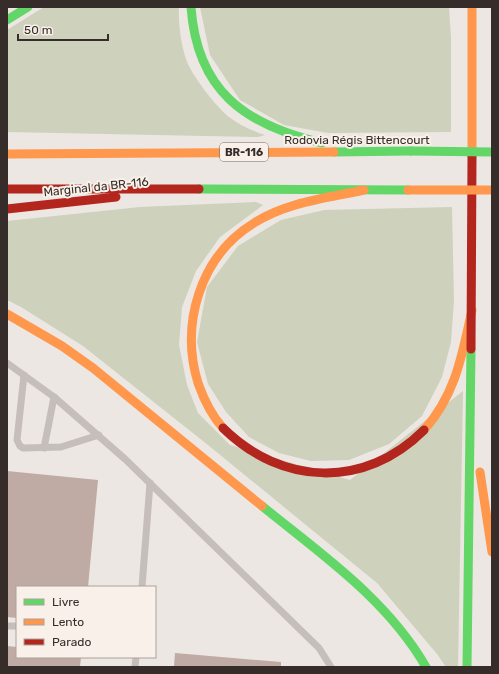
<svg xmlns="http://www.w3.org/2000/svg" width="499" height="674" viewBox="0 0 499 674" font-family="Rubik,sans-serif">
	<rect width="100%" height="100%" fill="#ece7e2"/>
	<g fill="#ced1bc">
		<path d="M 44,7 L 179,7 C 178,22 181,44 186,59 C 190,73 217,108 229,117 C 239,125 253,131 265,135 L 258,137 L 7,132 L 7,30 Z"/>
		<polygon points="200,7 449,7 451,38 451,132 328,133 284,125 240,100 210,55"/>
		<polygon points="256,202 263,205 220,237 196,271 182,307 179,345 187,385 198,413 230,445 350,480 463,391 458,667 446,667 437,654 377,583 208,445 83,346 21,307 7,300 7,221 140,207"/>
		<polygon points="452,207 454,300 451,342 442,377 422,416 389,444 349,460 311,461 279,453 249,437 226,412 208,384 197,342 207,287 238,246 281,220 324,210"/>
	</g>
	<g fill="#bfaaa4">
		<polygon points="7,471 98,480 88,587 17,587 17,618 7,617"/>
		<polygon points="7,646 17,647 17,657 81,657 80,667 7,667"/>
		<polygon points="175,653 281,662 281,667 174,667"/>
	</g>
	<g fill="none" stroke-linecap="round" stroke-linejoin="round">
		<g stroke="#c5beba" stroke-width="7">
			<polyline points="7,363 54,397 125,459 319,648 331,667"/>
			<polyline points="24,375 17,440 20,446 23,448 61,447 99,435"/>
			<polyline points="44,448 54,397"/>
			<polyline points="142,587 150,483"/>
			<polyline points="7,626 17,626"/>
			<polyline points="135,667 136,657"/>
		</g>
		<g stroke="#63d668" stroke-width="9">
			<path d="M 191,7 C 197,91 245,125 322,143"/>
			<polyline points="7,20 28,7"/>
			<polyline points="334,152 411,151"/>
			<polyline points="199,189 408,190"/>
			<path d="M 262,506 C 321,554 387,599 426,667"/>
			<polyline points="467,667 471,349"/>
		</g>
		<g stroke="#ff974d" stroke-width="9">
			<polyline points="472,7 472,156"/>
			<polyline points="7,154 334,152"/>
			<polyline points="7,314 62,346 93,368 262,506"/>
			<path d="M 223,428 C 211,415 204,400 198,383 C 180,324 200,256 254,223 C 287,202 327,198 364,190"/>
			<path d="M 424,430 C 456,394 462,355 472,310"/>
			<polyline points="480,472 492,552"/>
		</g>
		<g stroke="#b3261e" stroke-width="9">
			<polyline points="7,189 199,189"/>
			<polyline points="7,209 116,197"/>
			<polyline points="471,349 472,156"/>
			<path d="M 223,428 C 282,486 365,489 424,430"/>
		</g>
		<polyline stroke="#63d668" stroke-width="9" points="411,151 492,152"/>
		<polyline stroke="#ff974d" stroke-width="9" points="408,190 492,190"/>
	</g>
	<g text-anchor="middle" dominant-baseline="central" stroke-width="4" stroke-linejoin="round" paint-order="stroke">
		<rect fill="#f9f0e9" stroke="#706763" stroke-width="1" x="220" y="143" width="48" height="18" rx="3"/>
		<g font-size="11" font-weight="bold" fill="#362c29">
			<text x="244" y="152">BR-116</text>
		</g>
		<g font-size="12" fill="#362c29" stroke="#f9f0e9">
			<text x="357" y="140">Rodovia Régis Bittencourt</text>
			<text transform="translate(96 187) rotate(-6)">Marginal da BR-116</text>
		</g>
	</g>
	<rect width="499" height="674" fill="none" stroke="#362c29" stroke-width="16"/>
	<rect x="16" y="586" width="140" height="72" fill="#f9f0e9" stroke="#aba29c"/>
	<rect x="24" y="599" width="20" height="6" fill="#63d668" stroke="#aba29c"/>
	<text x="52" y="606" font-size="12" fill="#362c29">Livre</text>
	<rect x="24" y="619" width="20" height="6" fill="#ff974d" stroke="#aba29c"/>
	<text x="52" y="626" font-size="12" fill="#362c29">Lento</text>
	<rect x="24" y="639" width="20" height="6" fill="#b3261e" stroke="#aba29c"/>
	<text x="52" y="646" font-size="12" fill="#362c29">Parado</text>
	<path d="M18 34v6h90v-6" fill="none" stroke="#362c29" stroke-width="2"/>
	<text x="24" y="34" font-size="12" fill="#362c29" stroke="#f9f0e9" stroke-width="3" paint-order="stroke">50 m</text>
</svg>
